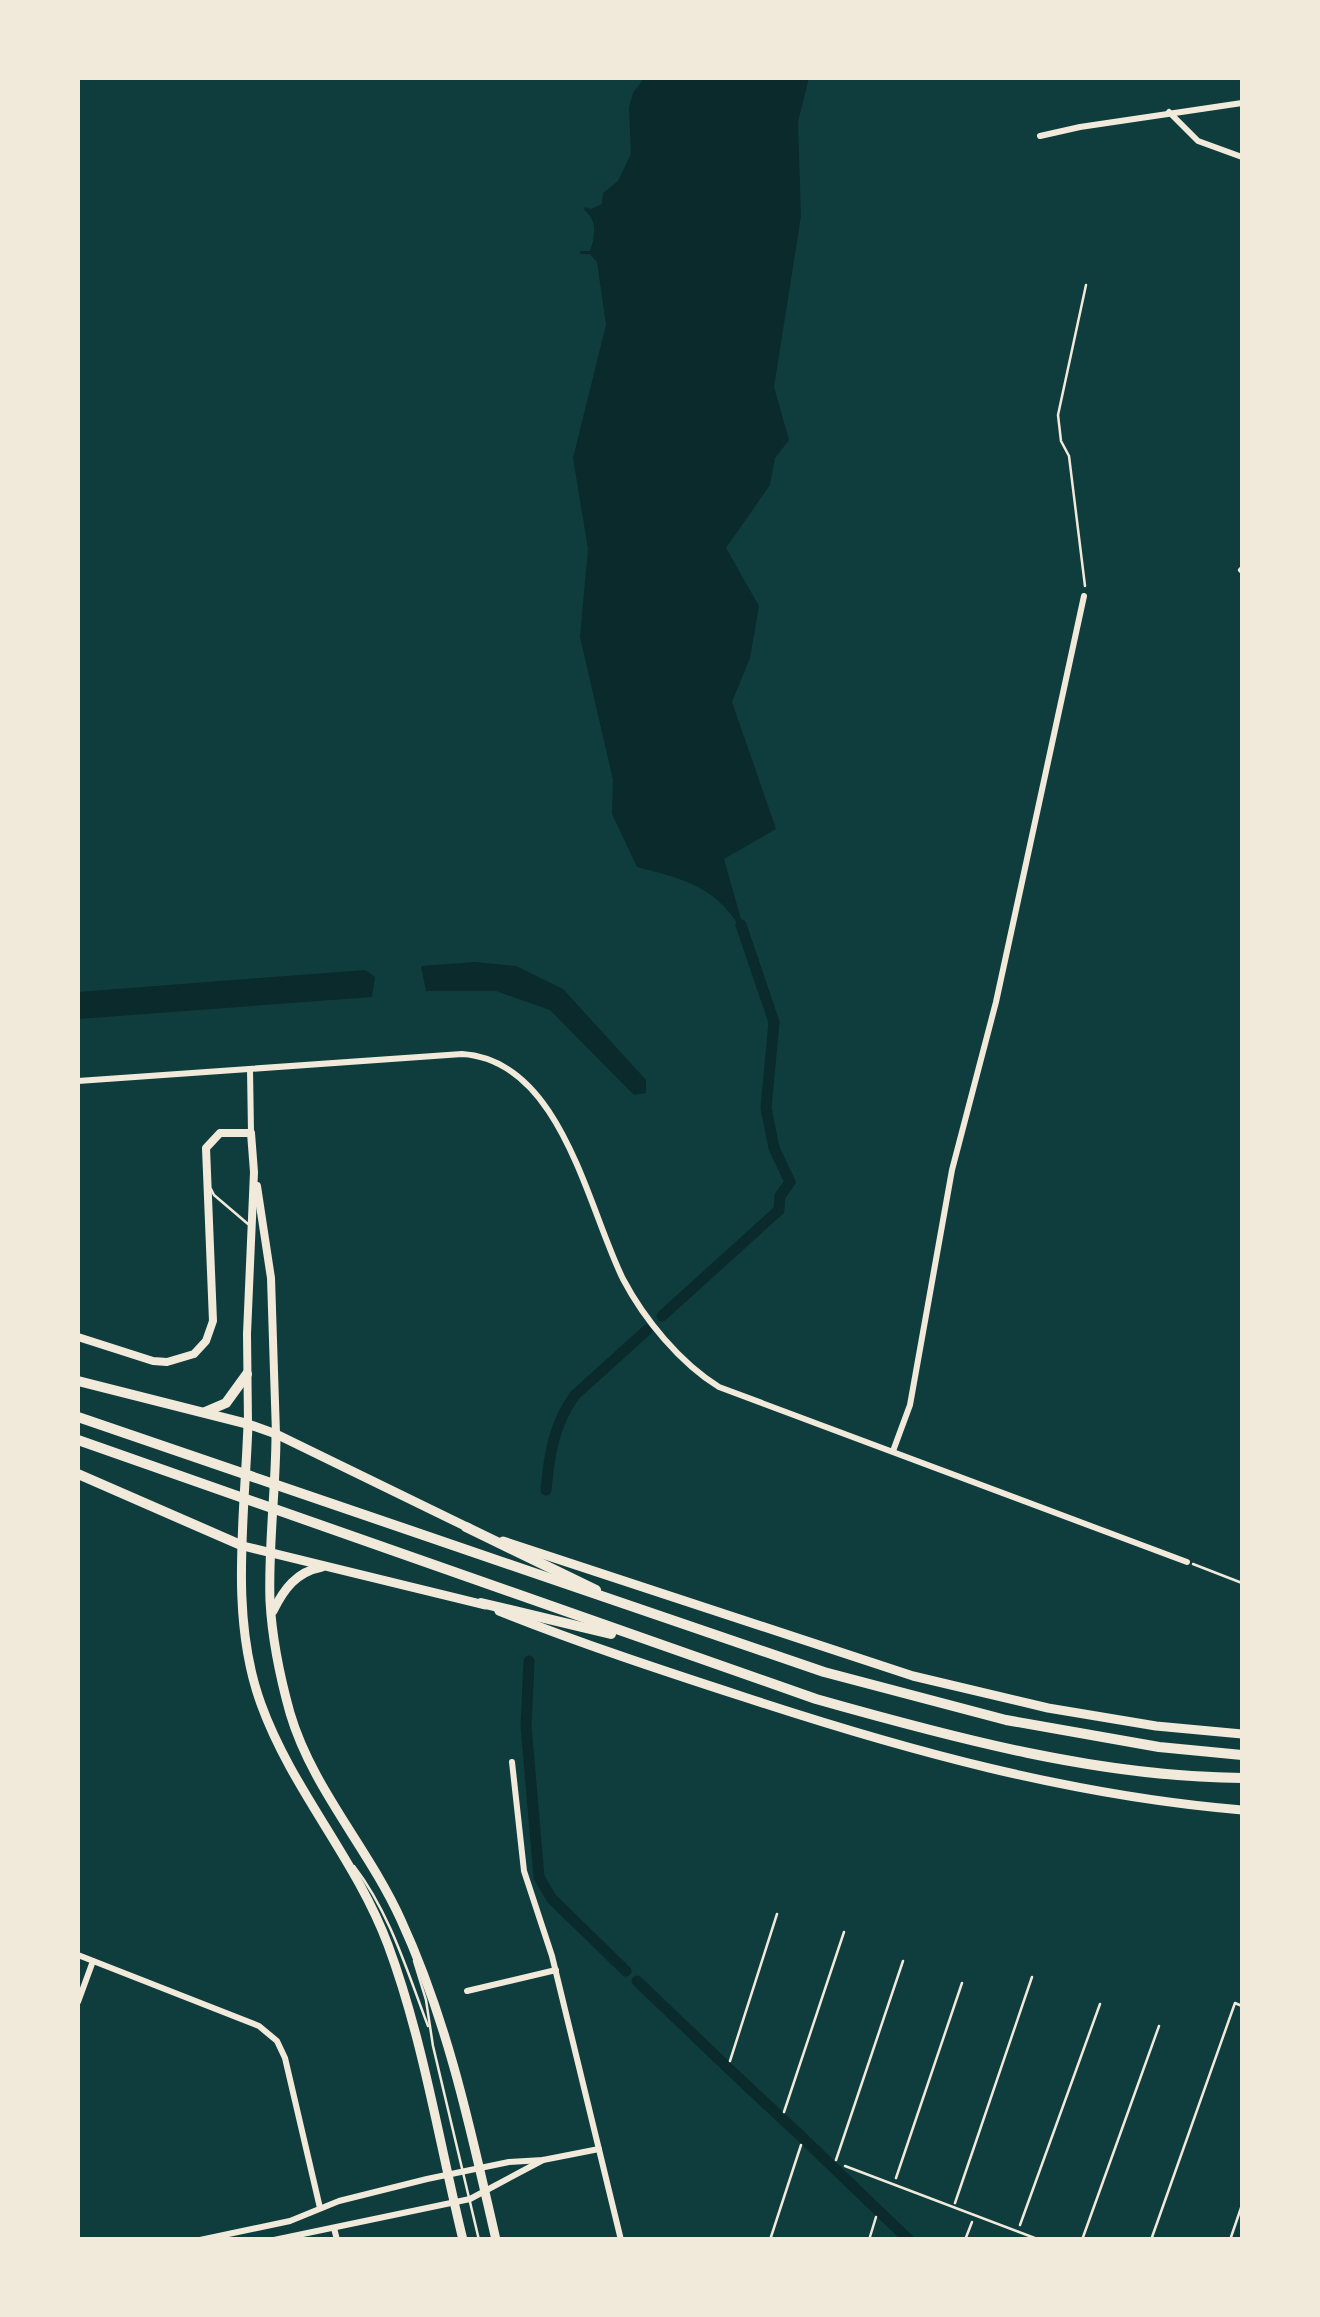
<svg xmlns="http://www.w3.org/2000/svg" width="1320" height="2317" viewBox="0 0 1320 2317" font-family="'Work Sans',sans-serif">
	<rect width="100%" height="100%" fill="#0f3d3e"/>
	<g fill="#0a2a2b">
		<path d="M 644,78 L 809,78 L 798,122 L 801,216 L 774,387 L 789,440 L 775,458 L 770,485 L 726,548 L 759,606 L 750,658 L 732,702 L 776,829 L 724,859 L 746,937 C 718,887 688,880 637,867 L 612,814 L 613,780 L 580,637 L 588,549 L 573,458 L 606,325 L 597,262 L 590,254 L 580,254 L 580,251 L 590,251 C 595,237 598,220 584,210 L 585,207 L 591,209 L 602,204 L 603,193 L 618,181 L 631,154 L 629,107 L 633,93 Z"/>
		<polygon points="475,962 516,966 563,989 646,1080 646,1093 634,1095 550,1010 496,991 426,991 421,966"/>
		<polygon points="365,970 375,977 372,997 78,1019 78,992"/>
	</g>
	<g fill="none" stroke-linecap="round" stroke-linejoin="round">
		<g stroke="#0a2a2b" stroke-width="11">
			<polyline points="662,1316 779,1210 780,1196 790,1182 774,1148 766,1108 774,1022 741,925"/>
			<path d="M 546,1490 C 549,1456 554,1423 575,1395 L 647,1330"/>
			<polyline points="529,1661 526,1726 539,1877 552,1899 626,1971"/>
			<polyline points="637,1981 725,2065"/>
			<polyline points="727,2067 804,2139"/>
			<polyline points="808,2143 909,2240"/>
		</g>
		<g stroke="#f1e9da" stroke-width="2.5">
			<polyline points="1085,586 1069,456 1061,441 1058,415 1086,285"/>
			<polyline points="1193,1564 1242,1583"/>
			<polyline points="730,2061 777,1914"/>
			<polyline points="784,2112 844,1932"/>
			<polyline points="836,2160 903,1961"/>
			<polyline points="896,2178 962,1983"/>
			<polyline points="955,2203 1032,1977"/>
			<polyline points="1020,2225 1100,2004"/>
			<polyline points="770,2240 801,2145"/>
			<polyline points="869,2240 876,2217"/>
			<polyline points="965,2240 972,2222"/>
			<polyline points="1082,2240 1159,2026"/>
			<polyline points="1151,2240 1235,2003 1242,2006"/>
			<polyline points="1230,2240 1242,2205"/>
		</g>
		<g stroke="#f1e9da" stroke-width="2.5">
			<polyline points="211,1189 214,1195 248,1224"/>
			<path d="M 354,1866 C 390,1913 407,1971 428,2026"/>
			<polyline points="414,1961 426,2000 433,2046 479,2240"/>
			<polyline points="845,2166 1040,2240"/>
		</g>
		<g stroke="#f1e9da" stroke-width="6">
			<polyline points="1169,112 1198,141 1242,157"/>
			<polyline points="1040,136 1080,127 1242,103"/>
			<polyline points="1241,570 1242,571"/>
			<polyline points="250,1069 251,1133"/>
			<path d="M 78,1081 L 462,1054 C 561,1060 587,1206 623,1279 C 644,1319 680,1363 719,1387 L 1187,1562"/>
			<polyline points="893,1451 910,1405 952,1170 996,1002 1084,596"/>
			<polyline points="512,1762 524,1871 552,1956 621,2240"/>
			<polyline points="78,1955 259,2026 277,2041 285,2058 320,2208"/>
			<polyline points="467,1991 556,1970"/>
			<polyline points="78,2002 93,1961"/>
			<polyline points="334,2228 337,2240"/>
			<polyline points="200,2240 290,2221 339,2201 427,2179 509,2162 543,2160 599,2149"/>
			<polyline points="274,2240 470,2199 543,2160"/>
		</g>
		<g stroke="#f1e9da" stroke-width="8">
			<polyline points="257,1186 271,1278 276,1434"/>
			<polyline points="78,1337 153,1361 167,1362 194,1354 206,1341 213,1321 206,1148 220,1133 251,1133 254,1172 247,1334 248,1424"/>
		</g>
		<g stroke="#f1e9da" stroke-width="9">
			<path d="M 276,1434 C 276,1489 268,1546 270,1601 C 272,1638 280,1677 290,1713 C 312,1788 369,1849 401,1920 C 448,2022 471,2131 496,2240"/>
			<polyline points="503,1541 913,1676 1048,1708 1156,1726 1242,1734"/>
			<polyline points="243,1546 485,1605"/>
			<path d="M 273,1611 C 284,1589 296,1572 322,1567"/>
			<path d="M 499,1611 C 579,1643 661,1670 744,1697 C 905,1750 1072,1796 1242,1810"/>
			<path d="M 463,2240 C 439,2142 423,2039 388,1945 C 356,1859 292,1790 261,1704 C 229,1617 245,1515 248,1424 L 276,1434 L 469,1528"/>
		</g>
		<g stroke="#f1e9da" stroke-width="10">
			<polyline points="78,1381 248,1424"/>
			<polyline points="205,1412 226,1403 247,1374"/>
			<polyline points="78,1417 824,1672 1006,1720 1159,1747 1242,1755"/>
			<path d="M 78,1440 L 816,1699 C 954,1738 1099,1777 1242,1778"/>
			<polyline points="78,1474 243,1546"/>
			<polyline points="466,1527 596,1590"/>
			<polyline points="481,1603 611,1634"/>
		</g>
	</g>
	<rect width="1320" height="2317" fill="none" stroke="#f1e9da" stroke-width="160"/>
</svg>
